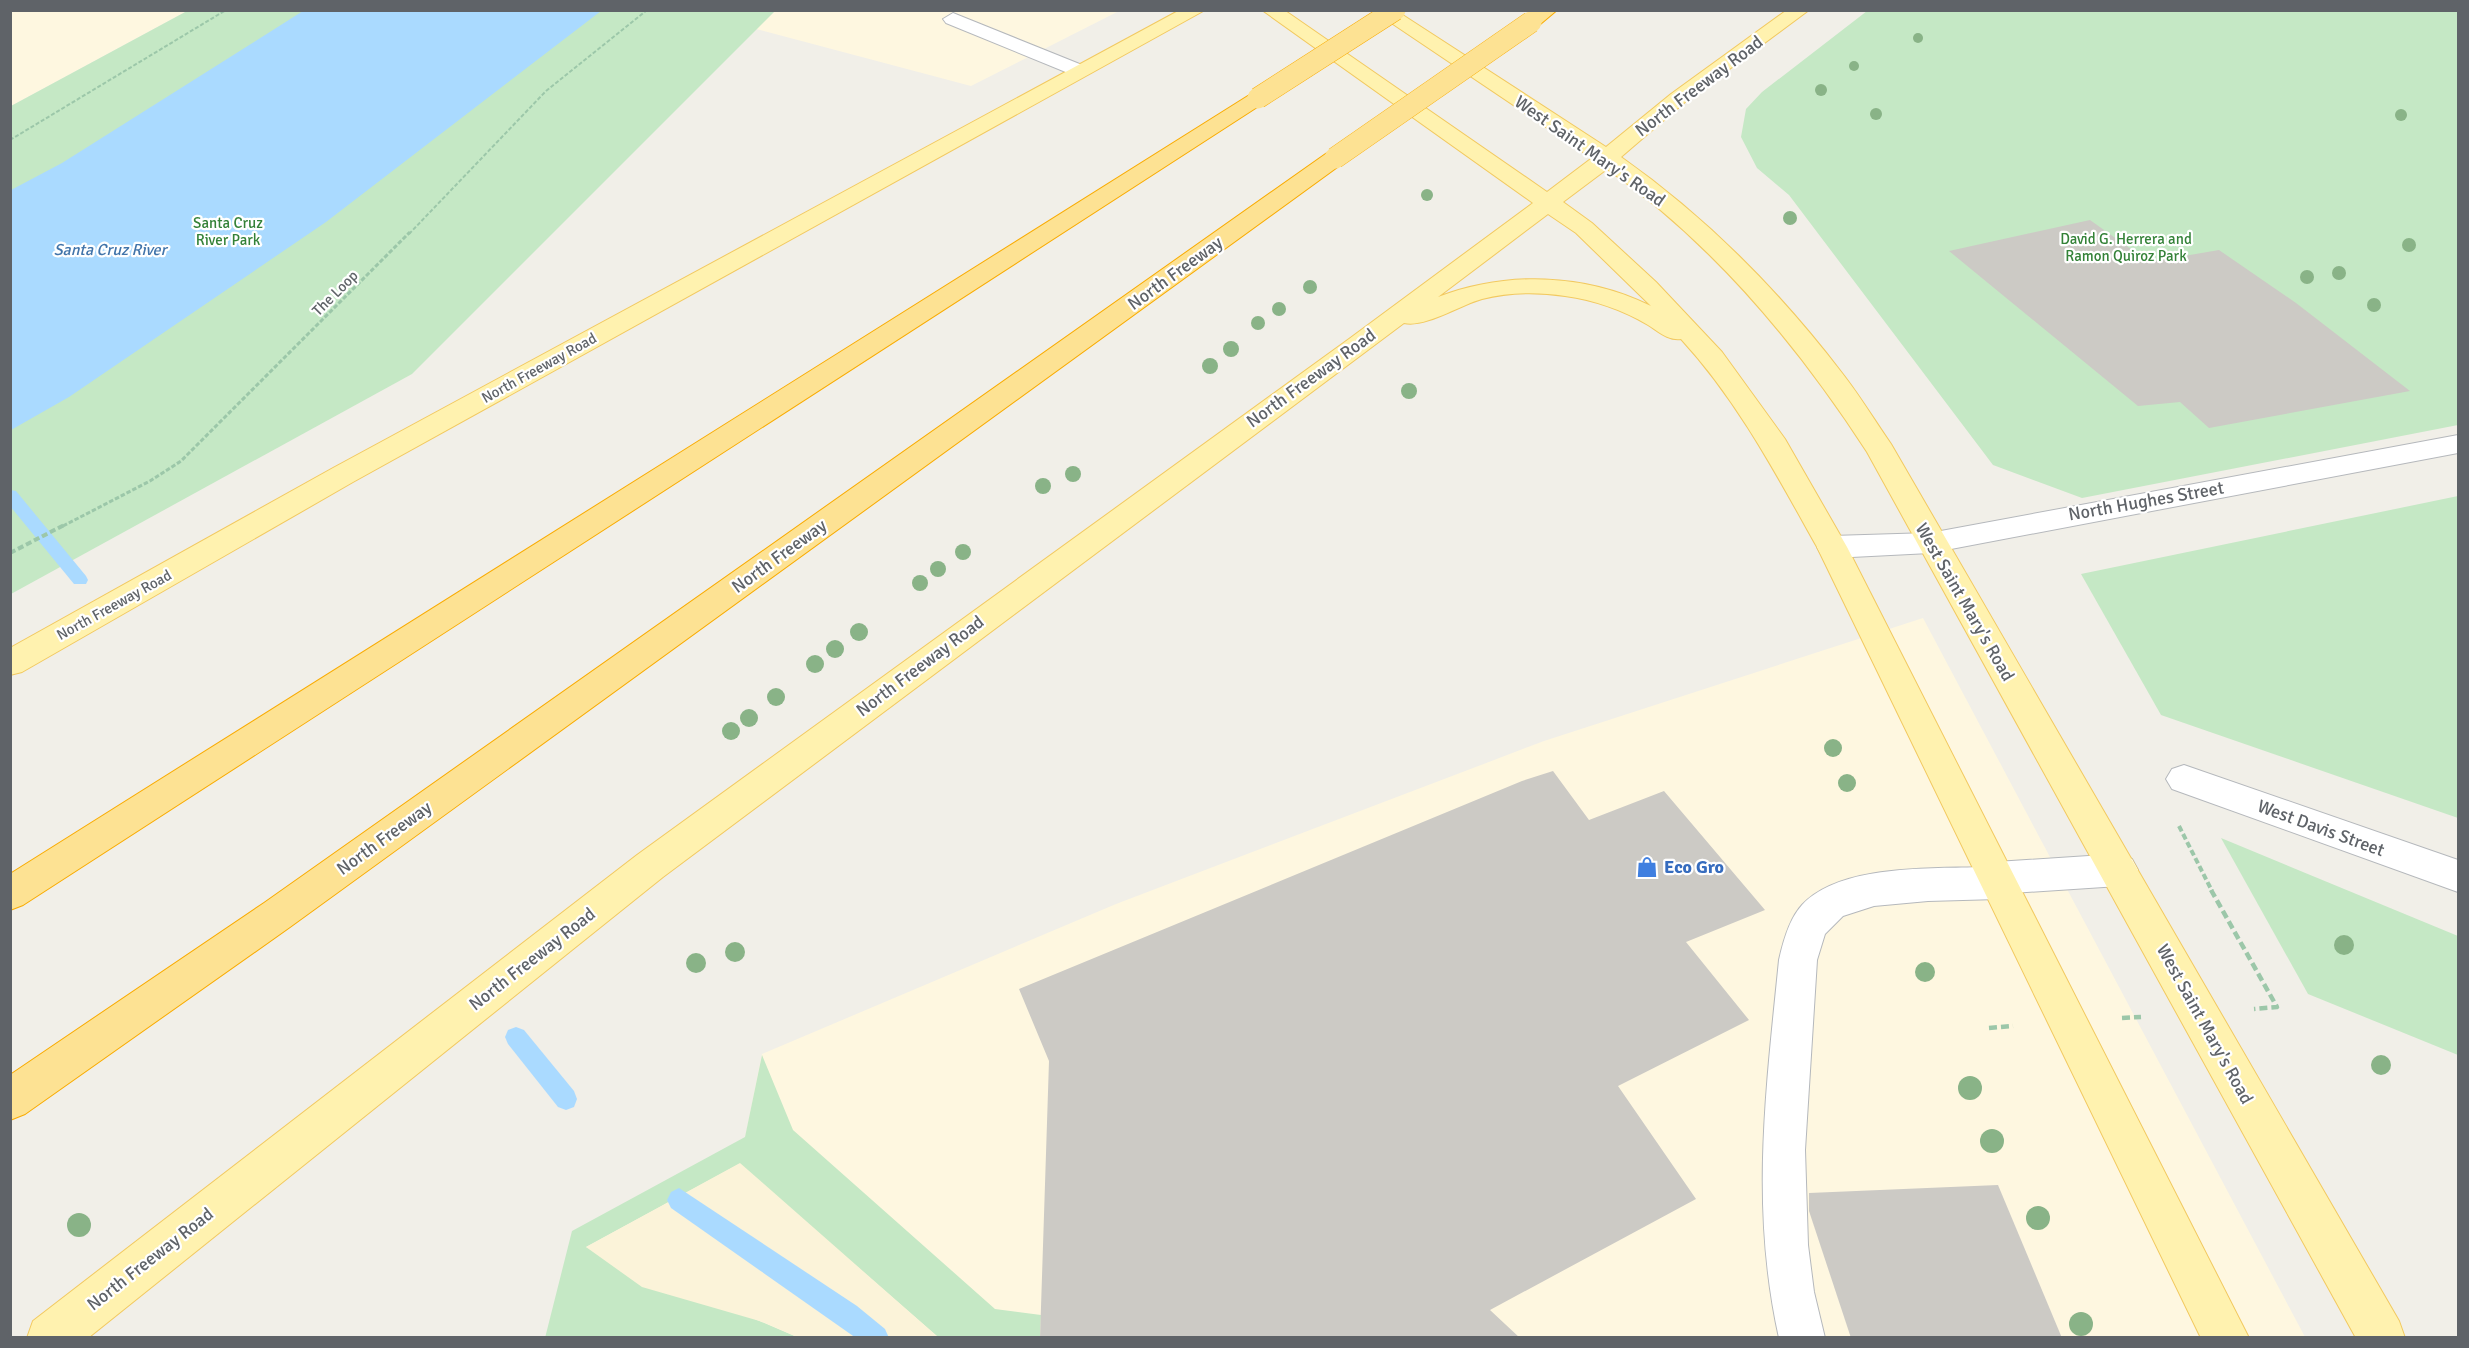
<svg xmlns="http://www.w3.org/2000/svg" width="2469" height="1348" viewBox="0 0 2469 1348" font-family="Signika,sans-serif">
	<rect width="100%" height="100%" fill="#f1efe8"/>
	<g fill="#fef7e0">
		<polygon points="11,11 187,11 11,106"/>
		<polygon points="775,11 1119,11 971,86 756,29"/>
		<polygon points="1923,618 2305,1337 675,1337 586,1247 740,1163 762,1054 1116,904 1544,741"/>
	</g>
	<g fill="#c5e8c5">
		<polygon points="187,11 775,11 412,374 11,594 11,106"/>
		<polygon points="1867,11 2458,11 2458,425 2082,498 1993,465 1789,195 1757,168 1741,137 1746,109 1762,92"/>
		<polygon points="2458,496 2458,818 2161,715 2081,574"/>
		<polygon points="2221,838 2458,936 2458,1055 2308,994"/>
		<polygon points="762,1055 793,1130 995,1309 1041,1315 1040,1337 938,1337 739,1164 586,1247 797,1337 545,1338 572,1231 745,1137"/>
	</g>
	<polygon fill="#fbf3d9" points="740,1163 938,1337 797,1337 763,1322 642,1287 586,1247"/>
	<polygon fill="#aadaff" points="303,11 601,11 326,222 69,397 11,430 11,190 62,163"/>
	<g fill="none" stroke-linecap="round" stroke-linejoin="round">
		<g fill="#aadaff" fill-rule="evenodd">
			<polygon points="10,490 16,491 86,576 88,580 86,584 74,584 10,506"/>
			<polygon points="516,1027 524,1030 574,1091 577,1099 574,1107 566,1110 558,1107 508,1044 505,1037 508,1030"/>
			<polygon points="679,1188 857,1306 885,1329 889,1338 856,1338 671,1208 667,1200 671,1192"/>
		</g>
	</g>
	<g fill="#cccac5">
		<polygon points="2090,220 2149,262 2219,250 2296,303 2410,391 2209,428 2180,402 2138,406 1949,251"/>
		<polygon points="1553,771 1589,820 1664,791 1765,910 1686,942 1749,1020 1618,1086 1696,1199 1490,1310 1520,1338 1040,1338 1049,1061 1019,989 1522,781"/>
		<polygon points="1998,1185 2062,1338 1851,1338 1809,1211 1809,1193"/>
	</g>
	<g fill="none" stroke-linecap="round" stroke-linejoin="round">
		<defs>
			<g id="minor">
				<polygon points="953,13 1087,67 1090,71 1087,75 1073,75 946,23 943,19"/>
				<polygon points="2458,435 2458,453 1930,553 1832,558 1821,554 1817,547 1821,540 1832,536 1930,533"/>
				<polygon points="2184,765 2458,860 2458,892 2172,789 2166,779 2172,769"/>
				<path d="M 2119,854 L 2132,859 L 2138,870 L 2132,881 L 2119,886 L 2012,893 L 1998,899 L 1928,901 L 1874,906 L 1843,916 L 1825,934 L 1817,960 L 1805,1150 L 1808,1245 L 1814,1292 L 1825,1338 L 1779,1338 C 1750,1208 1766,1090 1779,960 C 1783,942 1789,919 1802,905 C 1840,864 1931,869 1983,867 L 1996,862 Z"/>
			</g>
			<g id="major">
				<polygon points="1180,10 1205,10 353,482 22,672 10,675 10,648 333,468"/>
				<path d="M 1262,10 L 1284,10 L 1547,192 L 1592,158 L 1372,10 L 1395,10 L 1606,147 L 1671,94 L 1787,10 L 1809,10 L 1685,102 L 1621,157 C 1705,216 1780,292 1842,373 C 1860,396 1875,421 1891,444 L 2399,1321 L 2405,1338 L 2356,1338 L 1867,452 C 1797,344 1713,243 1607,169 L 1563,202 L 1592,223 L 1656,282 L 1722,352 L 1785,439 L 1847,547 L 2249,1338 L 2201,1338 L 1817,547 C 1776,474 1738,401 1681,339 C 1668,341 1658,331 1648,325 C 1623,310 1594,300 1565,296 C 1539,292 1509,292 1482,299 C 1460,305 1425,328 1404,323 L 663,877 L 88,1338 L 27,1338 L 33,1321 L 637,855 L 1349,339 L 1533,203 ZM 1548,214 L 1576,233 L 1651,306 C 1585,273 1506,271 1438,297 Z"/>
			</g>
			<g id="highway">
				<polygon points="1535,10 1557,10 1538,26 1524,26 1521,22"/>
				<polygon points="1258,92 1265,94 1269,98 1265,102 23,905 10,910 10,874 1251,94"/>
				<polygon points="1335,151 1343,153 1346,158 1343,163 290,927 25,1114 10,1120 10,1075 264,903 1327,153"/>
			</g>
		</defs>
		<use href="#minor" stroke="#b5b8bc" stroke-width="2"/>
		<use href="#major" stroke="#f2c960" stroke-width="2"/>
		<use href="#highway" stroke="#f9ab00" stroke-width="2"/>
		<g stroke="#9cc7a9" stroke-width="2" stroke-dasharray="4 2" stroke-linecap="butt">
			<polyline points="10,140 226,10"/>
			<polyline points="409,234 546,91 647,10"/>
		</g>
		<polyline stroke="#9cc7a9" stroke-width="3" stroke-dasharray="4.5 2" stroke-linecap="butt" points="63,526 150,481 181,461 410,232"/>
		<g stroke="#9cc7a9" stroke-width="4" stroke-dasharray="6 3" stroke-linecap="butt">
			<polyline points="10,553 66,524"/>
			<polyline points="2179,826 2212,891"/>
		</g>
		<g stroke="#9cc7a9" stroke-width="4.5" stroke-dasharray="8 4" stroke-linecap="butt">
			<polyline points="2211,890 2277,1007 2254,1009"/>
			<polyline points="2122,1018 2141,1017"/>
			<polyline points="1989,1028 2013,1026"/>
		</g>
		<use href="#minor" fill="#fff" fill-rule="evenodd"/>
		<use href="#major" fill="#fff2af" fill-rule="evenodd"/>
		<use href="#highway" fill="#fde293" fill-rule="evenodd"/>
		<defs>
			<g id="highway-bridge">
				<polyline points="1258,98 1395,10"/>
				<polyline points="1335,158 1531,22"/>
			</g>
		</defs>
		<use href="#highway-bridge" stroke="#f9ab00" stroke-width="22" stroke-linecap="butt"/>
		<use href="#highway-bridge" stroke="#fde293" stroke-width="21"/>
	</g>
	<g fill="#89b387">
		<circle cx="1918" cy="38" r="5"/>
		<circle cx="1854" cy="66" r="5"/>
		<circle cx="1821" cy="90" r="6"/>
		<circle cx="1876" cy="114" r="6"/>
		<circle cx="2401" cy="115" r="6"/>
		<circle cx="1427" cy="195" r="6"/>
		<circle cx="1790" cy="218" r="7"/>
		<circle cx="2409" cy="245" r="7"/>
		<circle cx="2339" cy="273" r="7"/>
		<circle cx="2307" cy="277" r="7"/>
		<circle cx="1310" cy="287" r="7"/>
		<circle cx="2374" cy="305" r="7"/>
		<circle cx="1279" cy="309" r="7"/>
		<circle cx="1258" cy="323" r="7"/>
		<circle cx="1231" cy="349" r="8"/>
		<circle cx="1210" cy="366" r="8"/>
		<circle cx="1409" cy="391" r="8"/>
		<circle cx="1073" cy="474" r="8"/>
		<circle cx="1043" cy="486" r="8"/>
		<circle cx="963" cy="552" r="8"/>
		<circle cx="938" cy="569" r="8"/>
		<circle cx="920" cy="583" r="8"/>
		<circle cx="859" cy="632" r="9"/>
		<circle cx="835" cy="649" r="9"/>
		<circle cx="815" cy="664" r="9"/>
		<circle cx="776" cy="697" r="9"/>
		<circle cx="749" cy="718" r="9"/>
		<circle cx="731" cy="731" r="9"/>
		<circle cx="1833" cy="748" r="9"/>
		<circle cx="1847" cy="783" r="9"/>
		<circle cx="2344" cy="945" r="10"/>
		<circle cx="735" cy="952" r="10"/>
		<circle cx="696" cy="963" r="10"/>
		<circle cx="1925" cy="972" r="10"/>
		<circle cx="2381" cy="1065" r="10"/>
		<circle cx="1970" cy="1088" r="12"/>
		<circle cx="1992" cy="1141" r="12"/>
		<circle cx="2038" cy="1218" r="12"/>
		<circle cx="79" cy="1225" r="12"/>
		<circle cx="2081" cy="1324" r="12"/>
	</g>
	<defs>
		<symbol id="shop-bare" viewBox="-9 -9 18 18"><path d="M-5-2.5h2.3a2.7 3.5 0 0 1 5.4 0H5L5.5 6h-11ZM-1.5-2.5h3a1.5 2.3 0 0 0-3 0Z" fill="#3f7fe0" stroke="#fff" stroke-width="2.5" paint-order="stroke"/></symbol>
	</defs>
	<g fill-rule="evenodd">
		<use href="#shop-bare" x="1632" y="852" width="30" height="30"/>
	</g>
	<g text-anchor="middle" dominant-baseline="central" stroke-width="4.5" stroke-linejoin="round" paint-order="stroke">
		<g font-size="15" fill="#348238" stroke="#fff">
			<text x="228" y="223">Santa Cruz<tspan x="228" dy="17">River Park</tspan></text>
			<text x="2126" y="239">David G. Herrera and<tspan x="2126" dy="17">Ramon Quiroz Park</tspan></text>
		</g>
		<g font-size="15" fill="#5f6368" stroke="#fff">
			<text transform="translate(335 293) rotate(-45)">The Loop</text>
			<text transform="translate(539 368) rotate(-29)">North Freeway Road</text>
			<text transform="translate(114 605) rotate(-29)">North Freeway Road</text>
		</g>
		<g font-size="16" font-style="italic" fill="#4174aa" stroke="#fff">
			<text x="110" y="250">Santa Cruz River</text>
		</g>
		<g font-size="18" fill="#5f6368" stroke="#fff">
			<text transform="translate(1699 86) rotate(-37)">North Freeway Road</text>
			<text transform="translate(1590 151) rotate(35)">West Saint Mary's Road</text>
			<text transform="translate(1175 273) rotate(-36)">North Freeway</text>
			<text transform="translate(1311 378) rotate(-36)">North Freeway Road</text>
			<text transform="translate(2146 501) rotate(-10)">North Hughes Street</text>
			<text transform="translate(779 556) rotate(-36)">North Freeway</text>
			<text transform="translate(1965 602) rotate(60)">West Saint Mary's Road</text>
			<text transform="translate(920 666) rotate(-37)">North Freeway Road</text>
			<text transform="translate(2321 828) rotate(20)">West Davis Street</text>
			<text transform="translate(384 838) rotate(-36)">North Freeway</text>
			<text transform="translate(532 959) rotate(-38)">North Freeway Road</text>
			<text transform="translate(2205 1024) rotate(61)">West Saint Mary's Road</text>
			<text transform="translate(150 1259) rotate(-38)">North Freeway Road</text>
		</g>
		<g font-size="18" font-weight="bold" fill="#366cbe" stroke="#fff" text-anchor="start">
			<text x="1664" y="867">Eco Gro</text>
		</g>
	</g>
	<rect width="2469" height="1348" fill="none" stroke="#5f6368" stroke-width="24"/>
</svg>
